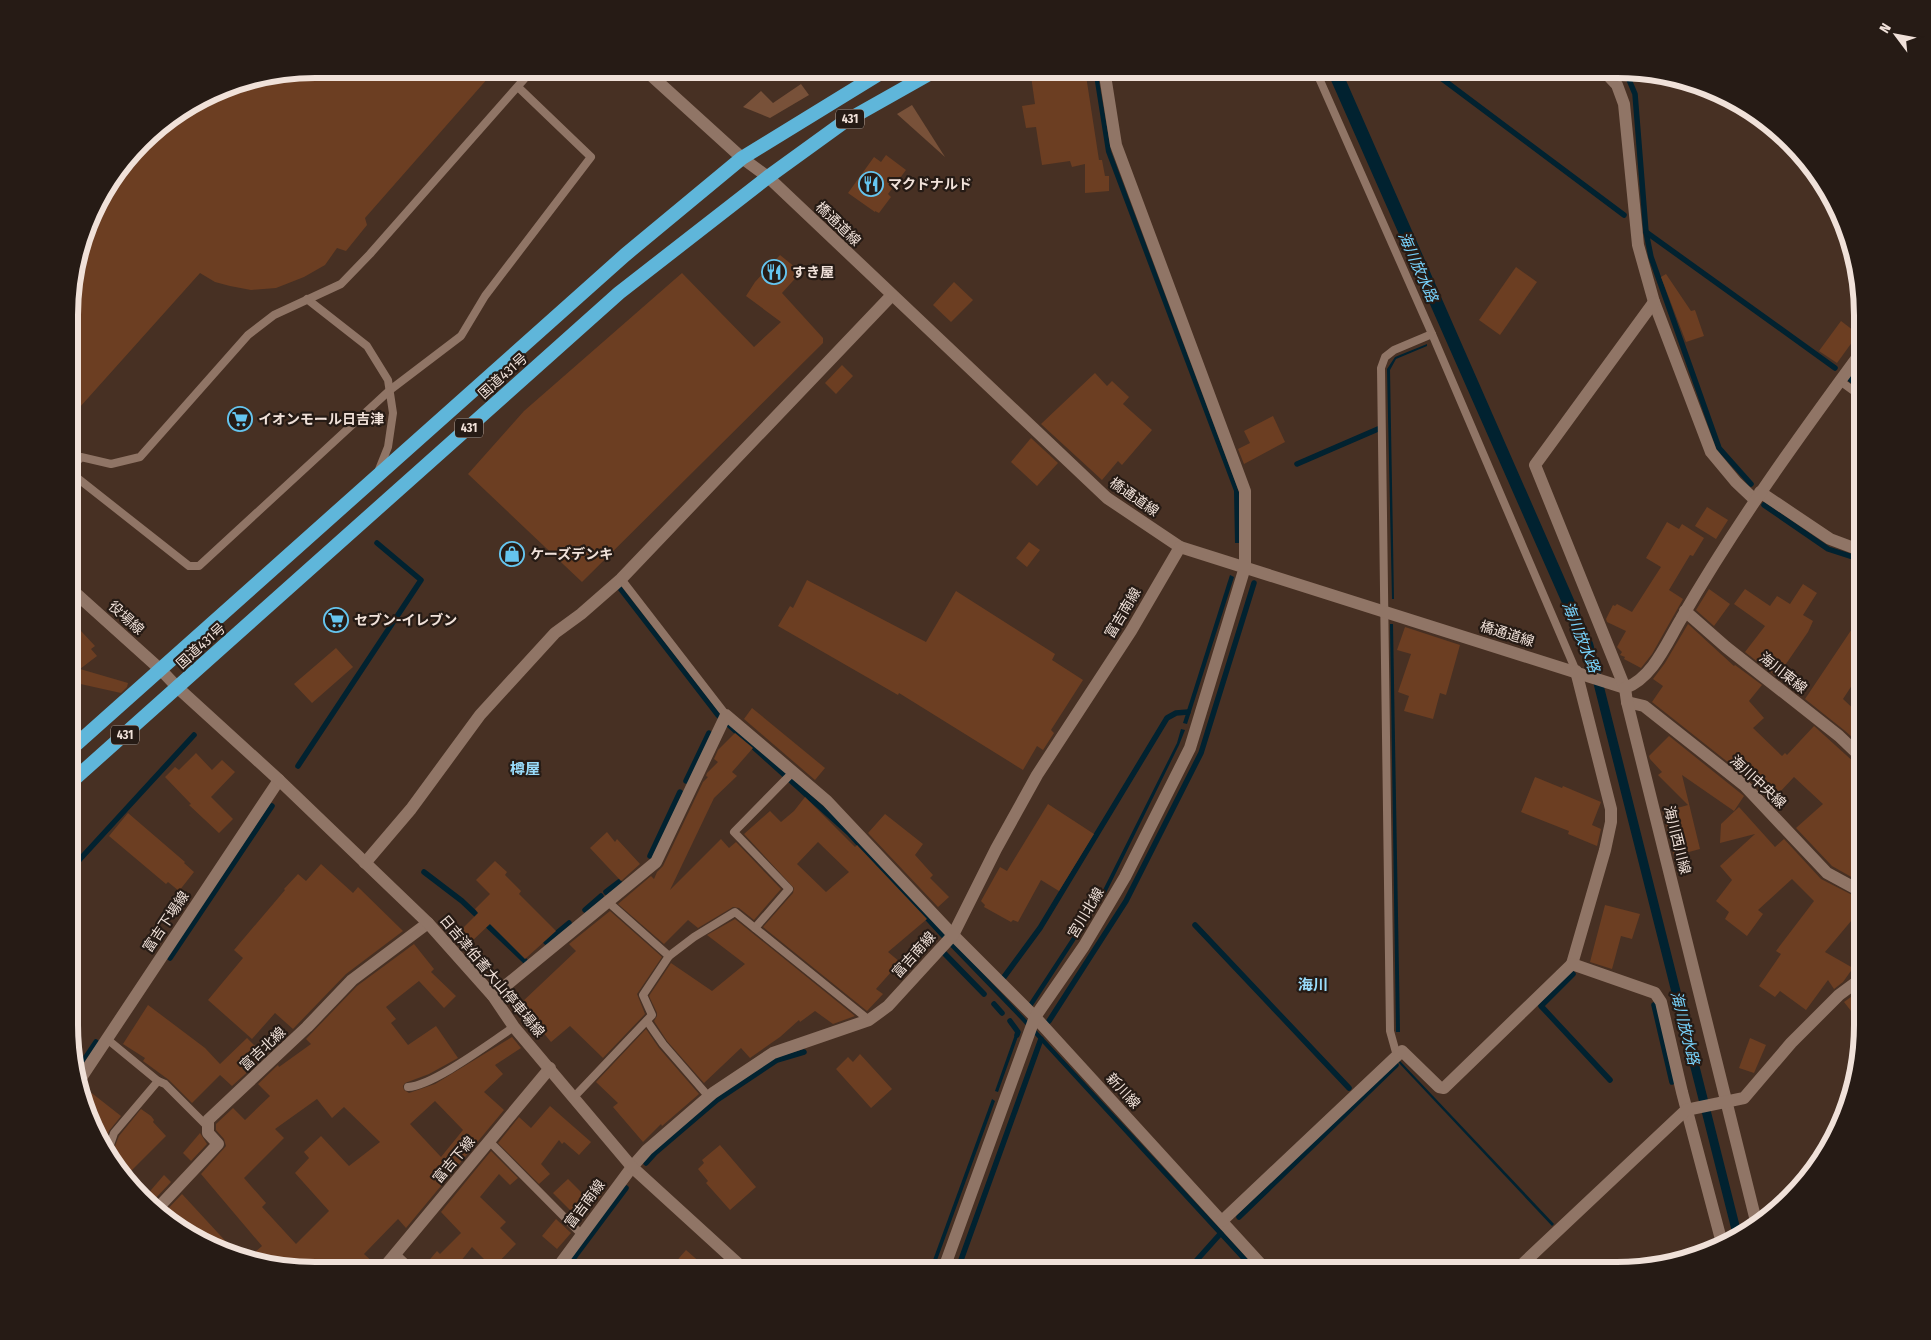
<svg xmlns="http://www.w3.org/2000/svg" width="1931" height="1340" viewBox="0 0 1931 1340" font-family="'Fira Sans Condensed','Noto Sans JP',sans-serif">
	<rect width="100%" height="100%" fill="#473023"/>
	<g fill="#785139">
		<polygon points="801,84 809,95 770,118 743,107 761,91 773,103"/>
		<polygon points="912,105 945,157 897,114"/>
	</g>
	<g fill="#012230">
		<polygon points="1093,69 1097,69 1111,151 1239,492 1239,543 1235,543 1234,491 1106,152"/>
		<polygon points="1326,69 1341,69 1593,643 1742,1235 1734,1240 1588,662"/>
		<polygon points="1427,344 1427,346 1396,359 1390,370 1394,599 1392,599 1387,369 1395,357"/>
		<polygon points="1230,575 1234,577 1187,724 1183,723"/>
		<polygon points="621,586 721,715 830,812 1025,1018 1259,1271 1252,1271 1022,1021 940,936 847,835 716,717 618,590"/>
		<polygon points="1390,624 1393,624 1400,1032 1396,1032"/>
		<polygon points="1181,729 1185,730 1179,745 1106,893 1032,1007 1029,1003 1103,890 1177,743"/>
		<polygon points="1017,1029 1020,1031 998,1092 995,1091"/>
		<polygon points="1400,1061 1554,1224 1552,1226 1398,1062"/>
		<polygon points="992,1099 995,1101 933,1271 929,1271"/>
	</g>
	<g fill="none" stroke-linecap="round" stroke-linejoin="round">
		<g stroke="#012230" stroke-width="5.5">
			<polyline points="1429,69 1624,215"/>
			<polyline points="1622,69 1627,75 1635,94 1646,232 1651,257 1719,448 1751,484"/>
			<polyline points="1695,82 1724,103"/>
			<polyline points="1799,158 1810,166"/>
			<polyline points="1646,232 1835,368"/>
			<polyline points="1850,379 1862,388"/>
			<polyline points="1297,464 1378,429"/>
			<polyline points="1764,505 1828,549 1862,560"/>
			<polyline points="298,766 421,580 377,543"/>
			<polyline points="686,781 709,733"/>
			<polyline points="650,856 680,792"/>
			<polyline points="71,869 194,735"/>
			<polyline points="424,872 462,901 525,961"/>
			<polyline points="606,892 619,882"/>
			<polyline points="585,910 601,896"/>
			<polyline points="1195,925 1349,1088"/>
			<polyline points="546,942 569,923"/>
			<polyline points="945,954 984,994"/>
			<polyline points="170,958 272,806"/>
			<polyline points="1573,974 1541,1006 1610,1080"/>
			<polyline points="1004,977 1040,928 1167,718 1176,713 1188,712"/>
			<polyline points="994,1004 1002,1013"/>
			<polyline points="1654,1005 1672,1082"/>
			<polyline points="1010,1021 1018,1032 1017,1035"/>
			<polyline points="1049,1021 1126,901 1201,753 1254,583"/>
			<polyline points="76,1072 96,1042"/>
			<polyline points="646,1163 655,1153 717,1100 777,1060 804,1052"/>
			<polyline points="1239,1217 1396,1065"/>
			<polyline points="564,1271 626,1188"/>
			<polyline points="957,1271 1041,1039"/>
			<polyline points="1187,1271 1221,1233"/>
		</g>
	</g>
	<g fill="#6c3e22" fill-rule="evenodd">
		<polygon points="314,69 496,69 365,218 367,225 346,251 337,248 325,265 304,277 276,288 251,290 230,286 215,282 200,273 71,417 71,283 94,206 118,174 167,121 221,87"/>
		<polygon points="1030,69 1085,69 1099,160 1102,160 1105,176 1109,176 1109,191 1085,193 1085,164 1072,167 1070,161 1042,165 1036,127 1026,128 1022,106 1035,104"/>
		<polygon points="886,155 906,170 888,194 891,197 879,213 875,211 875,212 848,193 874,157 881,162"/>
		<polygon points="780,255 801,272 782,293 823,338 823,343 582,582 468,474 524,411 682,273 754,347 781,322 746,296 755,282"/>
		<polygon points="1516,267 1537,282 1500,335 1479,320"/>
		<polygon points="1666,274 1691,311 1695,310 1704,336 1686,342 1661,277"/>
		<polygon points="954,282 973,300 951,322 933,305"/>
		<polygon points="1841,321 1858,334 1837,363 1819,351"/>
		<polygon points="842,365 853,376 836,394 825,383"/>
		<polygon points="1095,373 1107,386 1112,381 1129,397 1123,404 1152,430 1122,465 1118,461 1102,480 1041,424"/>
		<polygon points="1273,416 1285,442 1244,464 1238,449 1250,443 1244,431"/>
		<polygon points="1031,438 1058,463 1037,486 1011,462"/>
		<polygon points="1707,507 1728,520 1716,539 1695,526"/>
		<polygon points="1667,522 1679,529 1682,524 1704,538 1693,556 1690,555 1669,590 1683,599 1652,654 1641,668 1624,659 1625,657 1620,655 1622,652 1617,647 1626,631 1607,622 1606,619 1613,605 1615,606 1617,604 1632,612 1661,567 1646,558"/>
		<polygon points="1029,542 1040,550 1027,567 1016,558"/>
		<polygon points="807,580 926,642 956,591 1055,654 1052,660 1083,680 1051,730 1054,733 1043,750 1037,746 1023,770 899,693 898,695 778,626 790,606 793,608"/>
		<polygon points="1803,584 1817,593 1803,615 1813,621 1808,632 1777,677 1745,652 1765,626 1734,604 1745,589 1770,606 1777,596 1790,604"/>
		<polygon points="1709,589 1730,604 1714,626 1696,610"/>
		<polygon points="1862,614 1862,670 1843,699 1862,717 1862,746 1844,730 1805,699"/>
		<polygon points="1688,624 1734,666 1735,665 1762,685 1749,701 1764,718 1753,728 1782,756 1785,753 1787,755 1814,726 1856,764 1862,766 1862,883 1832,866 1796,828 1823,804 1794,777 1776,796 1756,777 1753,782 1652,702 1663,686 1653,679 1665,663"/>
		<polygon points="1405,627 1460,645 1446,695 1440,693 1433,719 1404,711 1409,696 1398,692 1411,654 1397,650"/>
		<polygon points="81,631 95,646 91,649 97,656 80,669 128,683 127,687 121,693 76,683 71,676 71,638"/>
		<polygon points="336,648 353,667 312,703 294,684"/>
		<polygon points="752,708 825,768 815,780 744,719"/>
		<polygon points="735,733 753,748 732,772 737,776 714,798 670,890 721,839 729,848 736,842 781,889 754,920 739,908 733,907 698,928 688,920 664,944 618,904 651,876 654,879 657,872 663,866 703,782 708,777 706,776 707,773 718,762 714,759 718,750"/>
		<polygon points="1669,736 1744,796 1734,811 1682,775 1700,849 1674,856 1663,812 1688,805 1658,775 1662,772 1650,759 1649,756"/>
		<polygon points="196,753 212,770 222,760 235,772 211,797 233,819 219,833 189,805 191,804 165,777 175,767 179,770"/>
		<polygon points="1535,777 1562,788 1563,786 1601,802 1592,825 1601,829 1597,846 1568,834 1569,831 1521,812"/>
		<path d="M 805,797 L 855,847 L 857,845 L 927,919 L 888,952 L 900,962 L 876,989 L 883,994 L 867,1011 L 763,927 L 793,893 L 794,888 L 744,834 L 770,811 L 781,822 L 794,811 ZM 818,842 L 849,872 L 826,892 L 797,864 Z"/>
		<polygon points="1048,804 1094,834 1059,891 1041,880 1018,922 1013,920 1011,922 984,907 985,905 981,901 1000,867 1007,871"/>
		<polygon points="1739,807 1775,847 1784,839 1821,879 1862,900 1862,908 1825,952 1853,968 1843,982 1834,989 1828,980 1806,1010 1780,991 1775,997 1759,986 1781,954 1776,951 1814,901 1792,879 1758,910 1763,914 1747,936 1725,919 1729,912 1716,901 1732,880 1720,866 1755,834 1720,843 1721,824"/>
		<polygon points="128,813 185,862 184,863 194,872 179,891 168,882 166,884 109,836"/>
		<polygon points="885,814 923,844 915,855 933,875 930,878 949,897 938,907 868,833"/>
		<polygon points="607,832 615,842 617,839 640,864 621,881 590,848"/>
		<polygon points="495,861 507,872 505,875 521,891 519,894 556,931 525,959 490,924 470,943 459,932 478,913 475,909 490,894 476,880"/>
		<polygon points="321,864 353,893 358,887 403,931 346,974 293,1029 275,1013 252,1039 208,1000 243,958 234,950 285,890 284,889 298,874 306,881"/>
		<polygon points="1605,905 1640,914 1632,939 1621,936 1612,969 1590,962"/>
		<polygon points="610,911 662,957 637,994 645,1014 603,1058 570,1026 551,1042 520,1004 576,951 569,944"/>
		<polygon points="735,919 855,1016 833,1024 815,1011 800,1022 799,1020 780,1037 750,1058 741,1048 704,1083 667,1041 654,1021 657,1016 657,1013 649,996 671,963 712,991 745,964 707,935"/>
		<path d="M 414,944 L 434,969 L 431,972 L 456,996 L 444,1008 L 419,981 L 386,1007 L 396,1019 L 391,1023 L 408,1045 L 436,1026 L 458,1058 L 429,1074 L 405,1083 L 403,1086 L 404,1090 L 409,1093 L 435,1084 L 512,1037 L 521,1048 L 495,1065 L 503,1074 L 484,1092 L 504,1110 L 406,1228 L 398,1219 L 364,1254 L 376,1265 L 373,1271 L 299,1271 L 246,1260 L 262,1246 L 201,1174 L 226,1146 L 224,1139 L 216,1130 L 216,1124 L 233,1108 L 245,1120 L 270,1096 L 258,1084 L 278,1065 L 279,1067 L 311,1044 L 306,1039 L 357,986 ZM 317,1099 L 332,1118 L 344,1107 L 380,1142 L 349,1166 L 321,1136 L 304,1152 L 309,1158 L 295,1173 L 329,1211 L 296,1244 L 262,1207 L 266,1203 L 244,1178 L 284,1138 L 275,1129 ZM 435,1101 L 463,1130 L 441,1157 L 410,1124 Z"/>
		<polygon points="1862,989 1862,1025 1844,1002"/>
		<polygon points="148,1005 205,1048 220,1064 247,1038 265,1056 232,1086 220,1075 192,1103 169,1080 143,1061 145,1058 123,1044"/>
		<polygon points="646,1029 659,1048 699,1094 662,1126 661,1124 643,1142 613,1107 618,1103 596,1082"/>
		<polygon points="1750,1038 1766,1045 1754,1073 1739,1068"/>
		<polygon points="860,1054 892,1089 871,1108 836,1069 848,1057 853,1062"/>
		<polygon points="84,1087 121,1116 109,1131 103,1149 81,1089"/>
		<polygon points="550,1106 591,1142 579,1155 564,1142 562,1144 559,1140 541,1164 550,1174 539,1184 498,1143 519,1117 531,1128"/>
		<polygon points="141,1109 151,1116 154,1120 153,1122 166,1136 126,1176 110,1158 119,1136"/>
		<polygon points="200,1133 207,1144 191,1161 183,1153"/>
		<polygon points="720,1145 756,1187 730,1210 706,1183 708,1181 698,1169 704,1163 702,1160"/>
		<polygon points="491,1151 518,1178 510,1185 499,1174 480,1197 506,1222 500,1228 516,1244 493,1268 472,1247 453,1271 420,1271 437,1251 440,1254 461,1233 441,1212"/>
		<polygon points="164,1175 171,1182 151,1203 145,1197"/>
		<polygon points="568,1179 590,1201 575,1215 553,1193"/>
		<polygon points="597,1180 606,1188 598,1200 587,1190"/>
		<polygon points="182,1194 242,1259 235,1258 165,1221 161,1216"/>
		<polygon points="556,1219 571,1233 557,1249 542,1236"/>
		<polygon points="686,1250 710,1271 668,1271"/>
	</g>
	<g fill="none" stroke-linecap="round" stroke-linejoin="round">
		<g stroke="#907566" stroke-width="8">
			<polyline points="1315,69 1432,334 1576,671"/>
			<polyline points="307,299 367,346 388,380 393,413 388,447 378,472"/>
			<polyline points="1840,381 1862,397"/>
			<polyline points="71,469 81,457 111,464 140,457 248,335 274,315 341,284 370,254 533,69"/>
			<polyline points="71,473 189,566 199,566 390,390 461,336 485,296 591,157 518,87"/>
			<polyline points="621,579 726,715"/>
			<polyline points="607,901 669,956"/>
			<polyline points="755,928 789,889 734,832 792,773"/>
			<polyline points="647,1021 663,1044 709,1097"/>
			<polyline points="107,1039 158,1081 114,1133 107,1154"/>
			<polyline points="1397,1056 1390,1031 1381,368 1385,357 1394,350 1432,334"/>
			<polyline points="158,1081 165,1084 208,1127"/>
			<path d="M 408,1087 C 433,1086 491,1042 514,1027"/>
			<polyline points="574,1097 652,1015 643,995 669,956 694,937 735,912 869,1020"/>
			<polyline points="489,1141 581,1234"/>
			<polyline points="395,1253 414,1271"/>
		</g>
		<g stroke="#907566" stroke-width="12">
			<polyline points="1602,69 1617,85 1624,104 1638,245 1654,302 1711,452 1736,482 1755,500"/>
			<polyline points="768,177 1107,498 1180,547 1625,688"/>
			<polyline points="1760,492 1830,539 1862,551"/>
			<polyline points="71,589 161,670"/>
			<polyline points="1685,611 1726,647 1839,736 1862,758"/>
			<polyline points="1625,688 1535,465 1654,302"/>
			<polyline points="1627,702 1644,706 1744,785 1827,873 1862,892"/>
			<polyline points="365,863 411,809 480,715 555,633 581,614 621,579 892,295"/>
			<polyline points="1572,964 1605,850 1611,822 1611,809 1576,671"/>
			<polyline points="493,996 656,862 726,715 827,801 953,935 1035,1017 1267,1271"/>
			<polyline points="79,1081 279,780"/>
			<polyline points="156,1210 218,1144 208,1133 208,1120 307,1027 352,980 428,923"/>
			<polyline points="1222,1221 1402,1051 1439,1087 1444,1088 1572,964 1655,993 1661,1002 1682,1092 1723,1247"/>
			<path d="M 1757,1225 L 1627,702 L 1625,688 C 1653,678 1667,642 1681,619 C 1735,525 1798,438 1862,351"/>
			<polyline points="381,1271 550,1068"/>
			<polyline points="555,1271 632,1167 647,1150 713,1093 773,1053 869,1020 888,1006 953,935 996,849 1037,775 1131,631 1180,547"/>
			<polyline points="943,1271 1035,1017 1084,946 1125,877 1190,748 1245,567 1245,491 1116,145 1104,69"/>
			<polyline points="1515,1271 1686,1110 1744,1098 1791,1043 1839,995 1862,978"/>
		</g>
		<g stroke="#907566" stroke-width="12">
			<polyline points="644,69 742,158 768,177"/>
			<polyline points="161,670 178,688 279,780 428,923 493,996 514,1027 632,1167 746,1271"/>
		</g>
		<g stroke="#5fb6da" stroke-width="14">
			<polyline points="71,749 625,255 742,158 887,69"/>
			<polyline points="71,782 619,293 768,177 844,122 938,69"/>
		</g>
	</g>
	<defs>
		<symbol id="restaurant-ring" viewBox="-11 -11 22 22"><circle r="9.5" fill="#261b15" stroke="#65c5ef" stroke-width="1.5"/><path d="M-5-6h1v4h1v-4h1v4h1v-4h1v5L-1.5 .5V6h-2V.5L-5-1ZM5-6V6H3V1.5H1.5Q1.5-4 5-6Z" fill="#65c5ef"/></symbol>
		<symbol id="supermarket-ring" viewBox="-11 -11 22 22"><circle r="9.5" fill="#261b15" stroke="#65c5ef" stroke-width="1.5"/><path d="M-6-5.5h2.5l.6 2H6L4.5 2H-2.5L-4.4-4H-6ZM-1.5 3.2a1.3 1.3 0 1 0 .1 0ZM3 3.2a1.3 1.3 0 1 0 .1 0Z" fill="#65c5ef"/></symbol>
		<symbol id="shop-ring" viewBox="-11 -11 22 22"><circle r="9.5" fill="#261b15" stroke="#65c5ef" stroke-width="1.5"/><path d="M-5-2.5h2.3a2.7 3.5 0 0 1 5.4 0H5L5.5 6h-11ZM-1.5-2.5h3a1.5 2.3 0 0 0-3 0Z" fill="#65c5ef"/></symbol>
	</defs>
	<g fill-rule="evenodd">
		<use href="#restaurant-ring" x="857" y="170" width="28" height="28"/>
		<use href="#restaurant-ring" x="760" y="258" width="28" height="28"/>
		<use href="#supermarket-ring" x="226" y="405" width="28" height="28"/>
		<use href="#shop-ring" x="498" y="540" width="28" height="28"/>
		<use href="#supermarket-ring" x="322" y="606" width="28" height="28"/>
	</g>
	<g text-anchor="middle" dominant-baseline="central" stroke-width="4.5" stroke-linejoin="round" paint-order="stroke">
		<g fill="#261b15" stroke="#b3a69e" stroke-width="1">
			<rect x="836" y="109.5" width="28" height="19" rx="4"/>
			<rect x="455" y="418.5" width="28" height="19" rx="4"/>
			<rect x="111" y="725.5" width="28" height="19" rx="4"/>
		</g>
		<g font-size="12" font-weight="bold" fill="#f0e1d9">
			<text x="850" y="119">431</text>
			<text x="469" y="428">431</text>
			<text x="125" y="735">431</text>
		</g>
		<g font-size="14" font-weight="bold" fill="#f0e1d9" stroke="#261b15" text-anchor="start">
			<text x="888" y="184">マクドナルド</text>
			<text x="792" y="272">すき屋</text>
			<text x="258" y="419">イオンモール日吉津</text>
			<text x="530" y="554">ケーズデンキ</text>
			<text x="354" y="620">セブン-イレブン</text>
		</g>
		<g font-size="14" fill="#f0e1d9" stroke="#261b15">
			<text transform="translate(838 224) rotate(44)">橋通道線</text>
			<text transform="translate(503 376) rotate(-42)">国道431号</text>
			<text transform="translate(1134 497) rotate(35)">橋通道線</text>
			<text transform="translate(1123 613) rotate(-59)">富吉南線</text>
			<text transform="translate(126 618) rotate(42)">役場線</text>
			<text transform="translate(1507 634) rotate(17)">橋通道線</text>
			<text transform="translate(201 646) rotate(-42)">国道431号</text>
			<text transform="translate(1783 673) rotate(38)">海川東線</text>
			<text transform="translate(1758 782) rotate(43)">海川中央線</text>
			<text transform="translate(1677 840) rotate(76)">海川西川線</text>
			<text transform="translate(1086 913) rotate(-59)">宮川北線</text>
			<text transform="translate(166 922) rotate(-56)">富吉下場線</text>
			<text transform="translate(914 955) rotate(-48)">富吉南線</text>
			<text transform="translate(492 976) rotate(50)">日吉津伯耆大山停車場線</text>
			<text transform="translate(263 1049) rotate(-43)">富吉北線</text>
			<text transform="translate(1123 1091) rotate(47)">新川線</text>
			<text transform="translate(454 1160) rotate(-50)">富吉下線</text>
			<text transform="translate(585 1204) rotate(-53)">富吉南線</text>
		</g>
		<g font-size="15" font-style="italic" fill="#78d4fe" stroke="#261b15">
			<text transform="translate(1418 267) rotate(66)">海川放水路</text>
			<text transform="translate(1581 637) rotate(68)">海川放水路</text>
			<text transform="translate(1685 1028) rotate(76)">海川放水路</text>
		</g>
		<g font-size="15" font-weight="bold" fill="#99dcfb" stroke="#261b15">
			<text x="525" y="769">樽屋</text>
			<text x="1313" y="985">海川</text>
		</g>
	</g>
	<path d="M0 0H1931V1340H0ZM315 78H1617A237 237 0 0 1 1854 315V1025A237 237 0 0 1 1617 1262H315A237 237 0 0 1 78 1025V315A237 237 0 0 1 315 78Z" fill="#261b15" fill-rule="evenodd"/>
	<path fill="none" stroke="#f0e1d9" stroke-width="6" d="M315 78H1617A237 237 0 0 1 1854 315V1025A237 237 0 0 1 1617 1262H315A237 237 0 0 1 78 1025V315A237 237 0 0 1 315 78Z"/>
	<g transform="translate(1896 35) rotate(302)" stroke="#261b15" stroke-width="4" paint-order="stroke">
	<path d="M0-4L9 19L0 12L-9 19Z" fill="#f0e1d9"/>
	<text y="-8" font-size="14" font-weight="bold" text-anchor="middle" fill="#f0e1d9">N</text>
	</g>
</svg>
